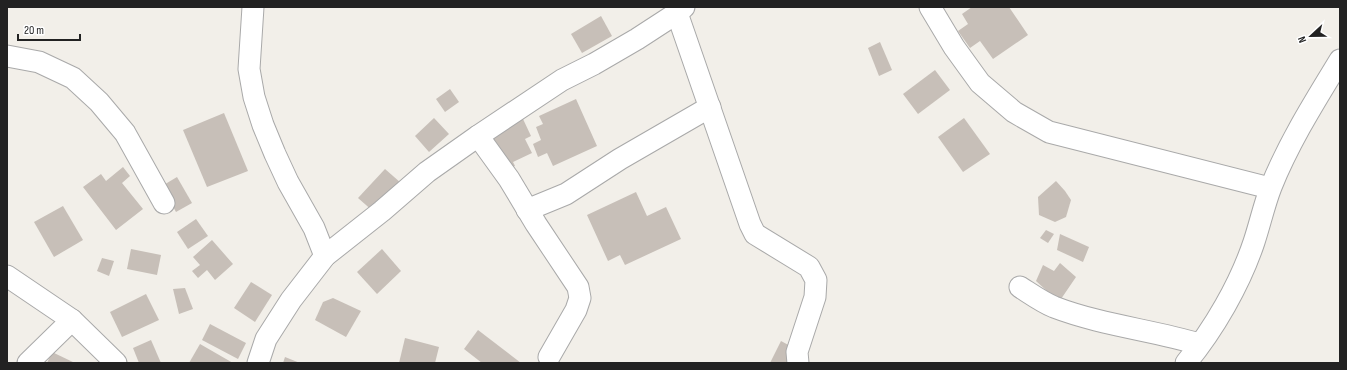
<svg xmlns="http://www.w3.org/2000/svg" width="1347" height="370" viewBox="0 0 1347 370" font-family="'Sofia Sans Condensed',sans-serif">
	<rect width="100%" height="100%" fill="#f2efe9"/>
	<g fill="#c7bfb8">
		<polygon points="972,7 1009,7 1028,35 993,59 980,41 970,48 958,31 968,24 962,14"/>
		<polygon points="601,16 612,36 582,53 571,34"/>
		<polygon points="880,42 892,70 879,76 868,48"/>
		<polygon points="935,70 950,90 918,114 903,94"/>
		<polygon points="450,89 459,102 445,112 436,99"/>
		<polygon points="576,99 597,146 553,166 547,153 538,157 533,144 541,140 536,127 543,124 539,116"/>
		<polygon points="224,113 248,171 207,187 183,130"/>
		<polygon points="434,118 449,134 429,152 415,136"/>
		<polygon points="964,118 990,154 963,172 938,137"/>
		<polygon points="523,119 531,136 525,139 532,153 513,162 515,166 506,170 490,135"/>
		<polygon points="123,167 130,176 122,183 143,209 116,230 83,187 101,174 106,181"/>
		<polygon points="385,169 401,183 374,212 358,198"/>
		<polygon points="177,177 192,203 176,212 162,186"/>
		<polygon points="1056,181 1065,191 1071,200 1066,217 1055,222 1039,215 1038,197"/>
		<polygon points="636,192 647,216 666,207 681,239 625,265 620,255 608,261 587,215"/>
		<polygon points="63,206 83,240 54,257 34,222"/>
		<polygon points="196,219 208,236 188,249 177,232"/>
		<polygon points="1046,230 1054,234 1048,243 1040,238"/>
		<polygon points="1060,234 1089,247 1083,262 1057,250"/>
		<polygon points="212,240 233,264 215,280 207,270 198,278 192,271 200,265 193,257"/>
		<polygon points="131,249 161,255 157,275 127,269"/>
		<polygon points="382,249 401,271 377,294 357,272"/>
		<polygon points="102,258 114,261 109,276 97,271"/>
		<polygon points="1060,263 1076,277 1061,299 1048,292 1036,281 1043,265 1054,271"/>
		<polygon points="251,282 272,295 255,322 234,308"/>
		<polygon points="185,288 193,309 179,314 173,289"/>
		<polygon points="146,294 159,320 122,337 110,312"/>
		<polygon points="333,298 361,311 346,337 315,320 323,302"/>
		<polygon points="210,324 246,343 238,359 202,340"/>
		<polygon points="478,330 521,363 482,363 464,349"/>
		<polygon points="405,338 439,347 435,363 399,363"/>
		<polygon points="151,340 161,363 139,363 133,348"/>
		<polygon points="781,341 794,348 787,363 770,363"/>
		<polygon points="200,344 233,363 189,363"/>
		<polygon points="52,352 75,363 47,363"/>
		<polygon points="285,357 300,363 283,363"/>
	</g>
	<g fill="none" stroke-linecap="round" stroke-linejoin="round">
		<defs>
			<g id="street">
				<polyline points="253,7 249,69 254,97 263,125 275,154 288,182 314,228 325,256"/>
				<polyline points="930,7 954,47 980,83 1014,112 1049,132 1270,188"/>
				<polyline points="677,13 750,224 755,234 809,267 816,280 815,297 797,352 798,363"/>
				<polyline points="7,56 39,62 73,78 99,102 125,133 164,203"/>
				<polyline points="478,136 509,179 536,224 578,287 580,298 576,310 549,357"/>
				<polyline points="527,210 566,194 620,159 710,107"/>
				<polyline points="7,276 72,320 116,363"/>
				<path d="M 1020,287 C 1031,294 1042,302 1054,307 C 1101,325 1152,330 1199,344"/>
				<polyline points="28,363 72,320"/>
				<polyline points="258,363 266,339 291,300 325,256 382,211 427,172 478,136 562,80 594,64 637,39 677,13 684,7"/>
				<path d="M 1186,363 C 1214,329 1240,284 1254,242 C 1260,224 1264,205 1271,187 C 1289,142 1315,101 1340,60"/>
			</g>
		</defs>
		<use href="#street" stroke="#a9a9a9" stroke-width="23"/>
		<use href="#street" stroke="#fff" stroke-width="21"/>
	</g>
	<rect width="1347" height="370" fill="none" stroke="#222222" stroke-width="16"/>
	<g transform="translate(1311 36) rotate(248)" stroke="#ffffff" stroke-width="3" paint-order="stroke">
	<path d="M0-3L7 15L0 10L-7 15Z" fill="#222222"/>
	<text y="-6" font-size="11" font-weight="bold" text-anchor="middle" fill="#222222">N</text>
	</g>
	<path d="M18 34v6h62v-6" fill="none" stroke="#222222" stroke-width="2"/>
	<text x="24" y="34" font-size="12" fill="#222222" stroke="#ffffff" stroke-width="3" paint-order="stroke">20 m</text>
</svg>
